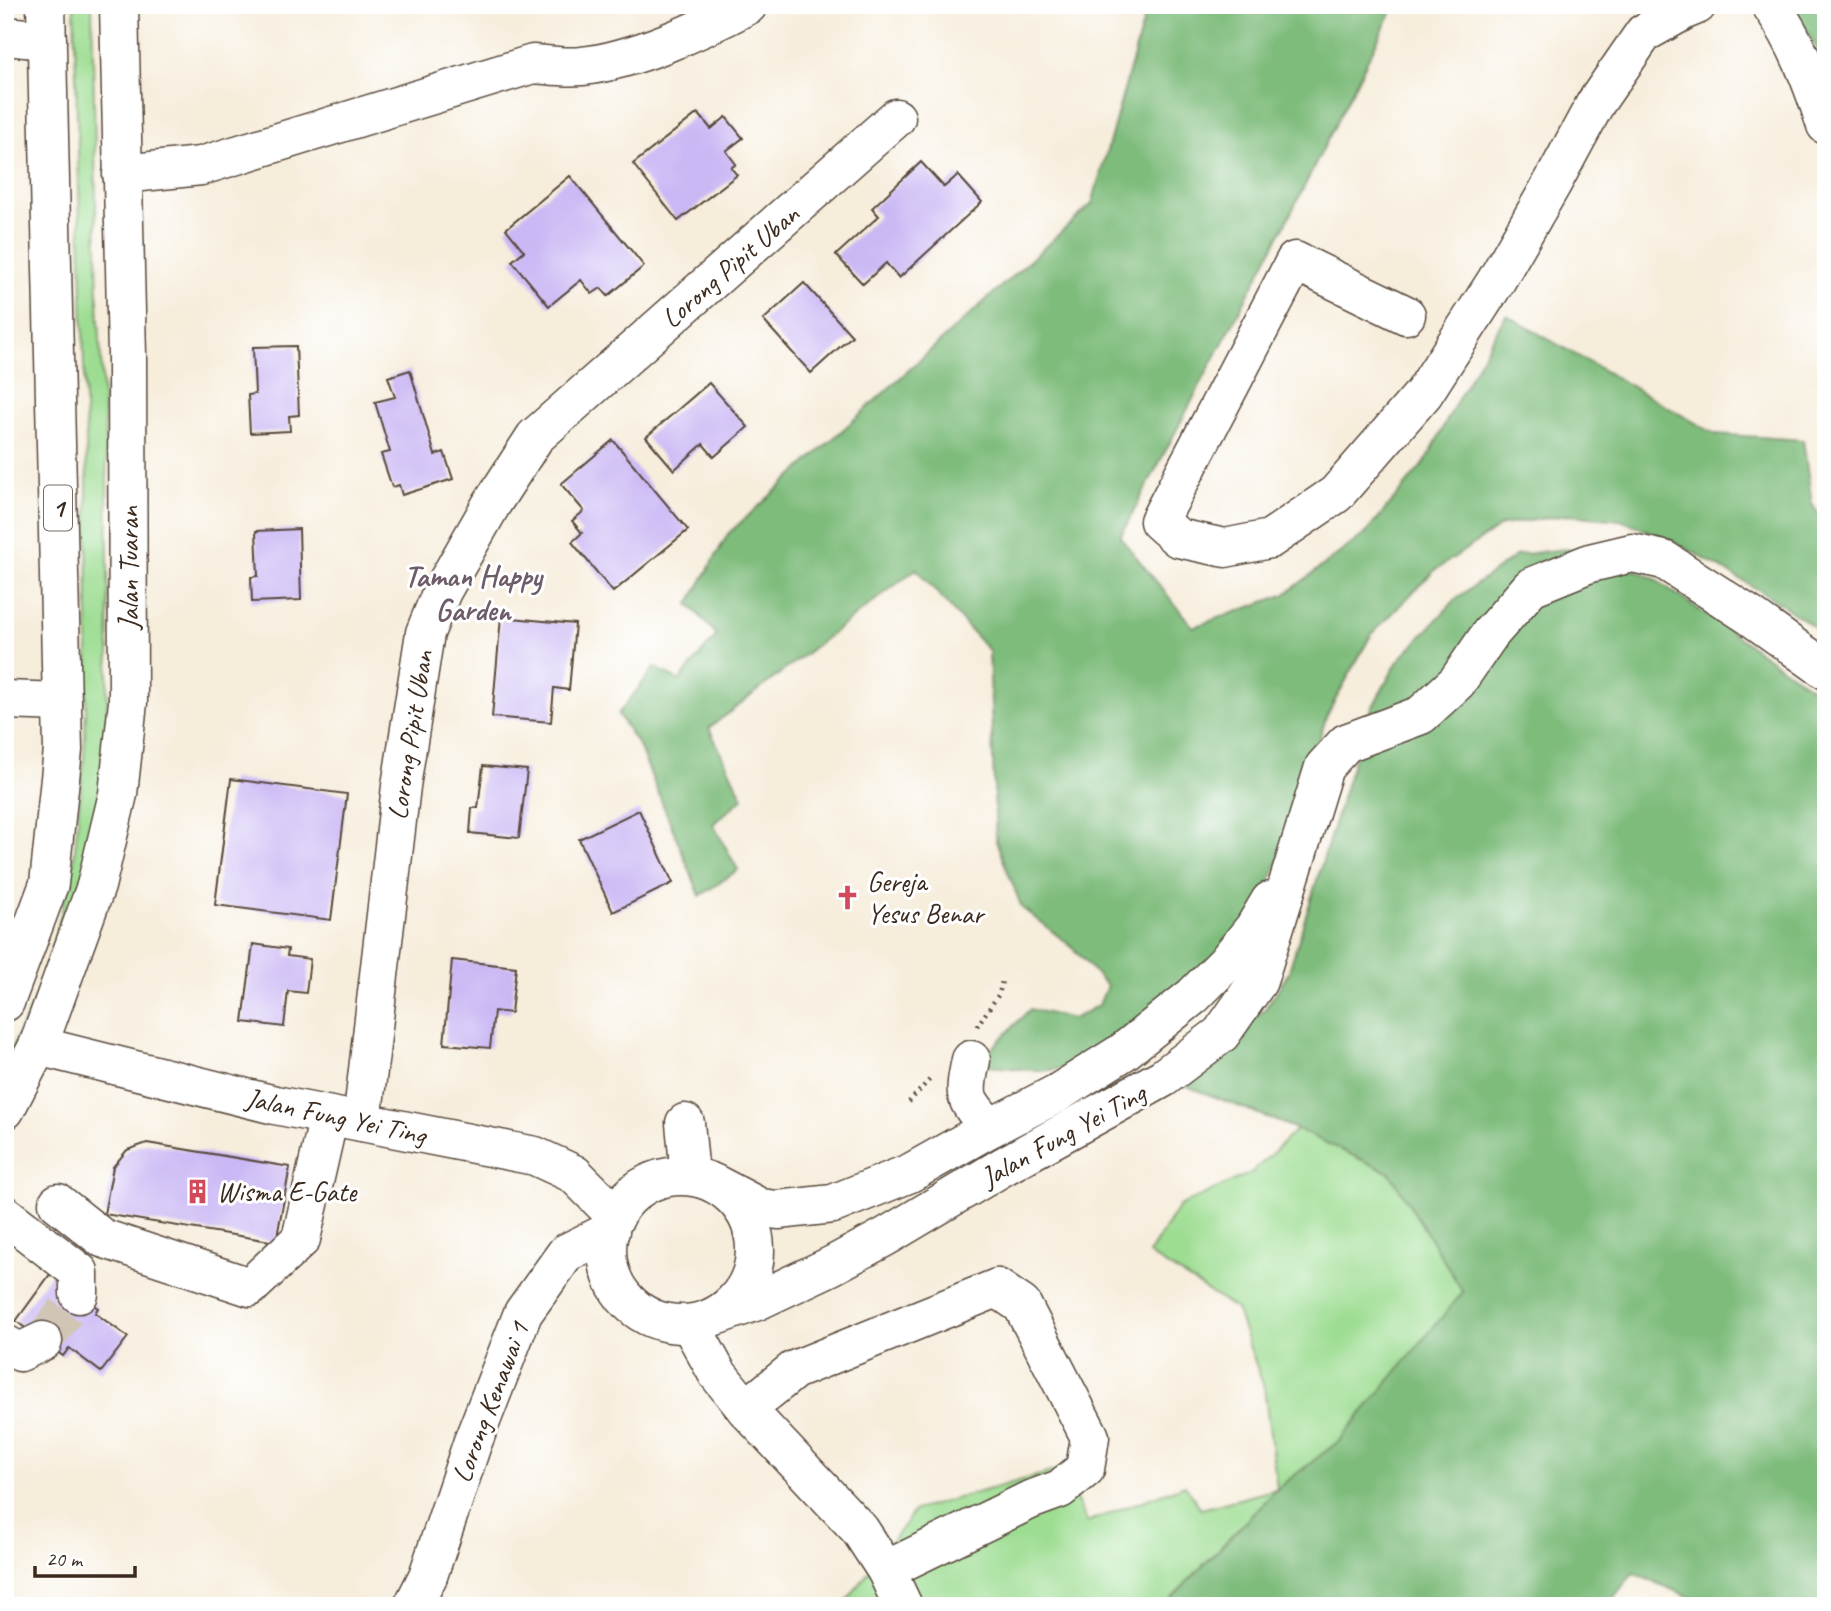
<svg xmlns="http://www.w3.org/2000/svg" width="1831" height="1611" viewBox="0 0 1831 1611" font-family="Caveat,sans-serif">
	<rect width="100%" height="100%" fill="#fff"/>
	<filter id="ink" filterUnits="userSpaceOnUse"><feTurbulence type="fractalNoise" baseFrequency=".0143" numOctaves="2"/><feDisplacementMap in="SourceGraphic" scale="14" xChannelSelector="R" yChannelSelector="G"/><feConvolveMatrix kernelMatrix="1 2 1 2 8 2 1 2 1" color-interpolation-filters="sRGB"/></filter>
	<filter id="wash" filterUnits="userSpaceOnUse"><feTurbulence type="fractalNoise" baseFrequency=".00686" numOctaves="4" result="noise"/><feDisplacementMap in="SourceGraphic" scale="28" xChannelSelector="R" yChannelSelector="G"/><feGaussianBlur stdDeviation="1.57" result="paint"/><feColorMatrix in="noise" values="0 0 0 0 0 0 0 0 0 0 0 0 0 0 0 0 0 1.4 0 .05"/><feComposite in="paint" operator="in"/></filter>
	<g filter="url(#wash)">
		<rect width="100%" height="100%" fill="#f6eddb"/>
		<g fill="#9ddd92" stroke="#6c8458" stroke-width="2">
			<polygon points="74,5 92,5 98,301 107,474 109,653 105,760 90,860 5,1091 5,1063 37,994 58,928 74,859 84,758 88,658 87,475"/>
			<polygon points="1297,1129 1390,1173 1464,1292 1339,1441 1277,1489 1164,1606 843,1606 915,1510 1062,1469 1087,1522 1185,1485 1201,1509 1277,1489 1264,1387 1236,1309 1149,1254 1179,1206 1253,1172"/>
		</g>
		<g fill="#7ebc7c" stroke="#5c734d" stroke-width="2">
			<polygon points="1148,5 1395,5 1288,219 1120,537 1193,627 1284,595 1366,533 1426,461 1459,397 1506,315 1715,434 1803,440 1812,504 1826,525 1826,635 1766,594 1675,542 1621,520 1568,515 1502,525 1434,571 1371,635 1327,715 1287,839 1248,937 1095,1063 1043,1071 976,1065 1030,1009 1073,1019 1099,1005 1107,986 1071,946 1022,908 996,841 989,651 916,569 709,728 743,798 713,824 738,870 700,896 640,748 618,714 655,667 679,681 717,635 689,604 728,534 1092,204"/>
			<polygon points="1792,5 1826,5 1826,65"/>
			<polygon points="1565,549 1607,558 1653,578 1826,698 1826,1606 1711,1606 1633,1573 1607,1606 1164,1606 1277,1489 1339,1441 1463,1292 1390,1173 1297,1129 1176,1082 1265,1009 1288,974 1367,717 1398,661 1457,598 1517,555"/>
		</g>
		<g id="blocks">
			<g fill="#cab8f4">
				<polygon points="698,113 711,129 726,117 743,138 726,151 736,164 731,168 737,175 678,221 633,164"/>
				<polygon points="921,162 944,187 958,175 982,202 899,278 886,263 863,284 836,255 879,216 872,208"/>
				<polygon points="570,176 644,266 608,296 601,288 592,294 581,280 549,306 512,261 524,251 506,229"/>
				<polygon points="804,283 852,336 811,373 763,320"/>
				<polygon points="296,346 299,415 289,416 290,431 250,433 248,395 255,394 253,347"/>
				<polygon points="410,370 435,455 444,452 453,479 402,495 399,485 392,487 381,454 390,452 375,402 395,397 388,377"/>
				<polygon points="709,383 748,427 714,457 703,444 674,470 646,437"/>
				<polygon points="613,440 688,530 613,592 572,542 582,533 572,521 584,511 561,484"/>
				<polygon points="299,529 301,600 252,602 251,577 258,576 256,531"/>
				<polygon points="501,617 575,624 569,690 554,688 551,722 492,717"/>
				<polygon points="483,766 527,770 519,838 470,833 472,808 478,808"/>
				<polygon points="231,779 347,794 331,920 215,905"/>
				<polygon points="639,810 673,883 613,912 579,839"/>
				<polygon points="253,944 288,949 287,956 310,959 306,993 288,991 284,1027 243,1022"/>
				<polygon points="452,960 516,967 511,1013 494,1011 490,1048 444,1044"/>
				<polygon points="147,1143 290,1167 276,1242 104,1214 113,1167 127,1150"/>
				<polygon points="51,1273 98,1308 95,1313 128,1337 101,1372 69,1348 63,1356 16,1321"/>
			</g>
		</g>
	</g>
	<g filter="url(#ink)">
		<use href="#blocks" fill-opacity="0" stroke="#57473a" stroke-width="2"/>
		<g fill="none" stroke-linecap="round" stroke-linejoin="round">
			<polyline stroke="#d1c6b5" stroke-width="38" stroke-dasharray="38 19" stroke-linecap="butt" points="43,1341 79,1294"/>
			<defs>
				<g id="minor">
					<path d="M 1771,5 C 1797,42 1812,82 1826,125"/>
					<polyline points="5,36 47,40"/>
					<path d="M 122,174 L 201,166 L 533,64 C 549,65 566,68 582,66 C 633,61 703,29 748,5"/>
					<polyline points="1406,315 1295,261 1159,521 1178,538 1225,548 1270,539 1336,494 1424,393 1496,281 1553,182 1595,104 1644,33 1685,10 1697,5"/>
					<polyline points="5,700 62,702"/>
					<polyline points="38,1046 275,1105 535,1156 574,1174 616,1216"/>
					<path d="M 971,1060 C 963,1098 964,1098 990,1128"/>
					<polyline points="362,1122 401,786 425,633 442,591 491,505 535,437 896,118"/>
					<polyline points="685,1123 690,1176"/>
					<circle cx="681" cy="1250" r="74"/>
					<polyline points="713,1183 761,1208 778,1210 833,1204 910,1173 990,1128 1056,1094 1123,1052 1193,996 1225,964 1254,928 1270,901"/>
					<polyline points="58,1203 102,1238 250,1287 301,1239 329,1116"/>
					<polyline points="5,1215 79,1272 79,1294"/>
					<polyline points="718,1315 757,1301 831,1266 885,1237 1004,1166 1163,1078 1221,1034 1258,981 1324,767 1346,743 1421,715 1457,682 1490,634 1531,587 1590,563 1632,553 1664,560 1749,615 1826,670"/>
					<polyline points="690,1324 717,1373 746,1409 860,1530 886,1570 903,1606"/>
					<polyline points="5,1344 20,1352 43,1341"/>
					<polyline points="746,1409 794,1370 997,1288 1022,1305 1090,1437 1085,1469 1060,1489 1030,1500 886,1570"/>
					<polyline points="413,1606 428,1576 472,1444 523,1313 566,1253 610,1231"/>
				</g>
				<g id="major">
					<polyline points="5,1002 49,884 63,750 46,5"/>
					<polyline points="5,1110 38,1046 96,886 118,794 128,702 127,356 119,5"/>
				</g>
			</defs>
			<use href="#minor" stroke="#57473a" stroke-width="41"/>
			<use href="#major" stroke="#57473a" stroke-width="41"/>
			<g stroke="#57473a" stroke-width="4.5" stroke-dasharray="2 5" stroke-linecap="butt">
				<polyline points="977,1026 999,994 1002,981"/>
				<polyline points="909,1102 932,1077"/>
			</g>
			<use href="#minor" stroke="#fff" stroke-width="38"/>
			<use href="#major" stroke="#fff" stroke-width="38"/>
		</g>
	</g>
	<defs>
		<symbol id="church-bare" viewBox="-9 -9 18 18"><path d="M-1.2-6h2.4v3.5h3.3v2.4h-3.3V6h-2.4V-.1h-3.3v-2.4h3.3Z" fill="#d1495b" stroke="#fff" stroke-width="2.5" paint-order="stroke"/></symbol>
		<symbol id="building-bare" viewBox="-9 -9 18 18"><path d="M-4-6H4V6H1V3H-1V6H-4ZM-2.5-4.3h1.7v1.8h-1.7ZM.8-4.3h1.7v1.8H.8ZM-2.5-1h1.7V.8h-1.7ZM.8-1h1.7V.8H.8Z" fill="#d1495b" stroke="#fff" stroke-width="2.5" paint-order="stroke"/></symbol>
	</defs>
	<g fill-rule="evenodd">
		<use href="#church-bare" x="830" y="880" width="35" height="35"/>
		<use href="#building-bare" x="180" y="1174" width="35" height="35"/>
	</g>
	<g text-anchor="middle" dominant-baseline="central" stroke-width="6" stroke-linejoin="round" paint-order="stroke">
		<rect fill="#fff" stroke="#766a62" stroke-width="2" x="44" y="485.5" width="28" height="45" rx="5"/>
		<g font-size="26" font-weight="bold" fill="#3b2a1e">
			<text x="58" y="508">1</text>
		</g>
		<g font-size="28" fill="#3b2a1e" stroke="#fff">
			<text transform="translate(730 266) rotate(-41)">Lorong Pipit Uban</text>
			<text transform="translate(128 568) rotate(-90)">Jalan Tuaran</text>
			<text transform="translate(410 735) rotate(-81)">Lorong Pipit Uban</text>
			<text transform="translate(336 1116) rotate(12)">Jalan Fung Yei Ting</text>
			<text transform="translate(1063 1135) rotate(-29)">Jalan Fung Yei Ting</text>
			<text transform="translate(490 1402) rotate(-69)">Lorong Kenawai 1</text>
		</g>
		<g font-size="28" fill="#3b2a1e" stroke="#fff" text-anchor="start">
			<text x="867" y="881">Gereja<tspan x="867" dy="32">Yesus Benar</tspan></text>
			<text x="217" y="1191">Wisma E-Gate</text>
		</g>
		<g font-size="30" font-weight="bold" fill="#6d5c69" stroke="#fff">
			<text x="473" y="576">Taman Happy<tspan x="473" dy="34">Garden</tspan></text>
		</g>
	</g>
	<rect width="1831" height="1611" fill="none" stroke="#fff" stroke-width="28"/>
	<path d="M35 1566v10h100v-10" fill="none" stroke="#3b2a1e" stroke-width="3.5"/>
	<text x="46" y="1566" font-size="21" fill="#3b2a1e" stroke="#ffffff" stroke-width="5" paint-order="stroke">20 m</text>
</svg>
